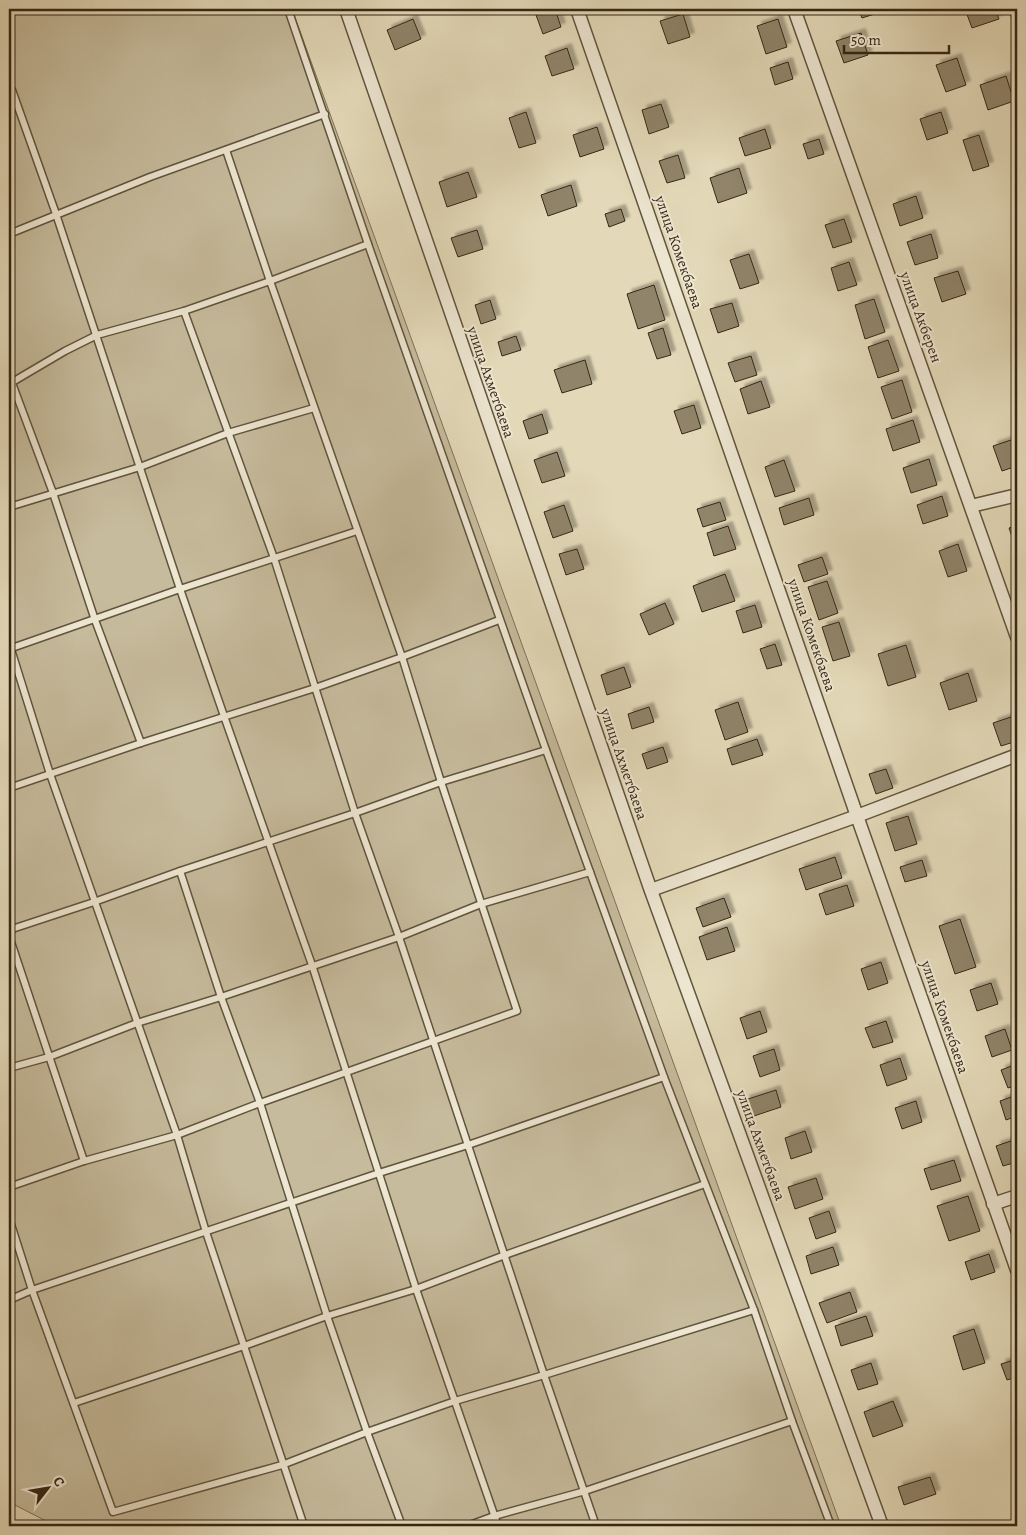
<svg xmlns="http://www.w3.org/2000/svg" width="1026" height="1535" viewBox="0 0 1026 1535" font-family="Alegreya,serif">
	<defs>
		<filter id="shadow"><feDropShadow dx="4.5" dy="-4.5" stdDeviation="1" flood-color="#0004"/></filter>
	</defs>
	<rect width="100%" height="100%" fill="#e3d9b8"/>
	<filter id="stains"><feTurbulence type="fractalNoise" baseFrequency=".004" numOctaves="4"/><feColorMatrix values="0 0 0 0 .2 0 0 0 0 .09 0 0 0 0 .02 0 0 0 .5 -.17"/></filter>
	<radialGradient id="worn" r=".72"><stop offset=".6" stop-color="#630" stop-opacity="0"/><stop offset="1" stop-color="#630" stop-opacity=".3"/></radialGradient>
	<polygon fill="#c6bb9c" stroke="#7e7158" points="9,9 292,9 841,1526 56,1526 9,1502"/>
	<g fill="#90846a" stroke="#362715" filter="url(#shadow)">
		<polygon points="555,9 561,27 543,34 536,15"/>
		<polygon points="602,9 616,9 603,13"/>
		<polygon points="858,9 890,9 862,18"/>
		<polygon points="965,9 995,9 999,19 972,28"/>
		<polygon points="683,14 690,37 668,44 660,21"/>
		<polygon points="413,19 421,39 395,50 387,30"/>
		<polygon points="778,19 787,47 766,54 757,26"/>
		<polygon points="861,33 868,55 844,63 836,41"/>
		<polygon points="567,48 574,69 552,76 545,56"/>
		<polygon points="957,58 966,85 946,92 936,65"/>
		<polygon points="788,62 793,79 775,85 770,68"/>
		<polygon points="1006,76 1014,101 988,110 980,85"/>
		<polygon points="661,104 669,127 649,134 642,110"/>
		<polygon points="526,112 536,143 519,148 509,118"/>
		<polygon points="941,112 948,133 927,140 920,119"/>
		<polygon points="597,127 604,149 580,157 573,135"/>
		<polygon points="765,129 771,148 745,156 739,138"/>
		<polygon points="979,135 989,166 973,171 963,140"/>
		<polygon points="819,139 824,154 808,159 803,144"/>
		<polygon points="678,155 685,178 667,183 659,161"/>
		<polygon points="739,168 747,193 718,203 710,178"/>
		<polygon points="468,172 477,197 447,207 439,182"/>
		<polygon points="571,185 577,206 548,216 541,195"/>
		<polygon points="916,196 923,218 900,226 893,204"/>
		<polygon points="621,209 625,221 609,227 605,214"/>
		<polygon points="844,219 852,242 833,248 825,225"/>
		<polygon points="477,230 483,249 458,257 451,238"/>
		<polygon points="931,234 938,258 915,265 907,242"/>
		<polygon points="749,254 759,283 740,289 730,260"/>
		<polygon points="849,262 857,285 838,291 831,268"/>
		<polygon points="958,271 966,294 942,302 934,278"/>
		<polygon points="654,285 665,320 638,329 627,294"/>
		<polygon points="874,299 885,332 865,339 855,305"/>
		<polygon points="490,300 496,319 481,324 475,305"/>
		<polygon points="732,303 739,326 718,333 710,309"/>
		<polygon points="663,328 671,355 657,359 648,333"/>
		<polygon points="516,336 521,350 502,356 498,342"/>
		<polygon points="888,340 899,371 878,378 868,347"/>
		<polygon points="751,356 757,375 735,382 728,363"/>
		<polygon points="585,360 592,384 562,393 554,370"/>
		<polygon points="902,380 912,412 892,419 881,387"/>
		<polygon points="761,381 770,407 748,414 740,389"/>
		<polygon points="694,405 701,428 682,434 674,411"/>
		<polygon points="542,414 548,433 529,439 523,421"/>
		<polygon points="913,420 920,442 893,451 886,429"/>
		<polygon points="1017,438 1017,466 1002,471 993,446"/>
		<polygon points="557,452 565,476 542,483 534,460"/>
		<polygon points="929,459 937,485 911,493 903,468"/>
		<polygon points="784,460 795,491 775,497 765,467"/>
		<polygon points="942,496 948,516 923,524 917,505"/>
		<polygon points="809,498 814,515 784,525 779,508"/>
		<polygon points="720,502 726,520 703,527 697,509"/>
		<polygon points="564,505 573,531 553,538 544,512"/>
		<polygon points="1017,525 1017,551 1009,528"/>
		<polygon points="728,526 736,549 714,556 707,533"/>
		<polygon points="958,544 967,571 948,577 939,551"/>
		<polygon points="577,549 584,569 566,575 559,554"/>
		<polygon points="822,557 828,574 804,582 798,565"/>
		<polygon points="725,574 735,601 702,612 693,586"/>
		<polygon points="827,581 838,613 819,620 808,587"/>
		<polygon points="665,603 674,624 649,635 640,614"/>
		<polygon points="755,605 762,627 743,633 736,611"/>
		<polygon points="839,622 850,656 833,661 822,627"/>
		<polygon points="775,644 782,665 767,669 760,649"/>
		<polygon points="906,645 916,677 888,686 878,654"/>
		<polygon points="624,667 631,687 607,695 601,675"/>
		<polygon points="968,673 977,701 949,710 940,683"/>
		<polygon points="738,702 748,732 725,740 715,710"/>
		<polygon points="649,707 654,722 632,729 628,714"/>
		<polygon points="1017,715 1017,741 1001,746 993,723"/>
		<polygon points="757,739 763,755 732,765 727,749"/>
		<polygon points="663,747 668,762 647,769 642,754"/>
		<polygon points="886,769 893,788 876,794 869,774"/>
		<polygon points="908,816 917,844 895,851 886,823"/>
		<polygon points="835,857 842,878 806,890 799,869"/>
		<polygon points="922,860 927,876 905,882 900,867"/>
		<polygon points="847,885 854,906 826,915 819,894"/>
		<polygon points="724,898 731,917 703,927 696,908"/>
		<polygon points="960,919 976,967 955,974 939,926"/>
		<polygon points="727,927 735,951 707,960 699,937"/>
		<polygon points="881,962 888,983 868,990 861,969"/>
		<polygon points="991,983 998,1004 977,1011 970,990"/>
		<polygon points="760,1011 767,1032 747,1039 740,1018"/>
		<polygon points="886,1021 893,1042 873,1048 865,1028"/>
		<polygon points="1005,1029 1012,1050 992,1057 985,1036"/>
		<polygon points="774,1049 780,1070 760,1077 753,1056"/>
		<polygon points="900,1058 907,1079 887,1086 880,1065"/>
		<polygon points="1017,1064 1017,1085 1008,1088 1001,1070"/>
		<polygon points="776,1090 781,1107 751,1117 745,1100"/>
		<polygon points="1017,1095 1017,1116 1006,1120 1000,1101"/>
		<polygon points="916,1101 922,1122 902,1129 895,1108"/>
		<polygon points="805,1131 812,1152 791,1159 785,1138"/>
		<polygon points="1017,1139 1017,1162 1003,1166 996,1146"/>
		<polygon points="954,1160 961,1181 931,1190 924,1169"/>
		<polygon points="816,1178 823,1199 795,1209 788,1187"/>
		<polygon points="968,1196 980,1231 949,1241 937,1206"/>
		<polygon points="829,1211 836,1232 816,1239 809,1218"/>
		<polygon points="833,1247 839,1265 811,1274 806,1256"/>
		<polygon points="989,1254 995,1272 971,1280 965,1262"/>
		<polygon points="850,1292 857,1312 827,1323 819,1303"/>
		<polygon points="866,1316 873,1336 841,1346 835,1326"/>
		<polygon points="974,1329 985,1363 963,1370 953,1336"/>
		<polygon points="1017,1359 1017,1377 1007,1380 1001,1364"/>
		<polygon points="871,1363 878,1384 858,1390 851,1370"/>
		<polygon points="893,1401 903,1426 873,1437 864,1412"/>
		<polygon points="930,1477 936,1494 904,1505 898,1487"/>
	</g>
	<g fill="none" stroke-linecap="round" stroke-linejoin="round">
		<defs>
			<g id="service">
				<polyline points="288,9 368,244 546,750 664,1077 754,1310 792,1421 831,1526"/>
				<polyline points="9,91 12,90 56,214 180,589 224,716 312,965 416,1289 498,1526"/>
				<polyline points="9,234 150,177 325,114"/>
				<polyline points="184,311 274,558 355,813 399,937 544,1375 596,1526"/>
				<polyline points="12,383 53,493 95,620 141,743"/>
				<polyline points="9,384 65,351 97,335 184,311 270,281 368,244"/>
				<polyline points="9,507 140,467 228,433 314,408"/>
				<polyline points="9,643 50,774 177,1135 206,1232 304,1526"/>
				<polyline points="9,649 180,589 357,531"/>
				<polyline points="9,788 141,743 315,688 402,657 499,620"/>
				<polyline points="180,871 221,997 260,1103 327,1316 367,1432 402,1526"/>
				<polyline points="9,930 94,902 180,871 355,813 441,782 546,750"/>
				<polyline points="9,936 84,1161"/>
				<polyline points="9,1068 49,1057 137,1023 221,997 399,937 481,904 590,872"/>
				<polyline points="9,1187 84,1161 177,1135 260,1103 517,1011 441,782 402,657 270,281 226,150"/>
				<polyline points="9,1218 32,1290 113,1512 282,1465 367,1432 455,1401 544,1375 754,1310"/>
				<polyline points="9,1300 32,1290 379,1173 468,1145 664,1077"/>
				<polyline points="74,1403 244,1346 327,1316 416,1289 505,1255 705,1184"/>
				<polyline points="467,1526 494,1516 585,1491 792,1421"/>
			</g>
			<g id="minor">
				<path d="M 346,9 C 446,302 546,595 650,888 C 726,1101 806,1313 882,1526"/>
				<polyline points="577,9 857,816 1017,1270"/>
				<polyline points="794,9 1017,637"/>
				<polyline points="1016,9 1017,13"/>
				<polyline points="971,506 1017,495"/>
				<polyline points="651,890 857,816 1017,755"/>
				<polyline points="993,1204 1017,1196"/>
			</g>
		</defs>
		<use href="#service" stroke="#61543e" stroke-width="9"/>
		<use href="#minor" stroke="#61543e" stroke-width="15"/>
		<use href="#service" stroke="#ede6d1" stroke-width="6"/>
		<use href="#minor" stroke="#ede6d1" stroke-width="12"/>
	</g>
	<g text-anchor="middle" dominant-baseline="central" stroke-width="4" stroke-linejoin="round" paint-order="stroke">
		<g font-size="15" fill="#362715" stroke="#ede6d1">
			<text transform="translate(679 252) rotate(71)">улица Комекбаева</text>
			<text transform="translate(921 317) rotate(70)">улица Акберен</text>
			<text transform="translate(491 382) rotate(71)">улица Ахметбаева</text>
			<text transform="translate(812 635) rotate(71)">улица Комекбаева</text>
			<text transform="translate(624 764) rotate(71)">улица Ахметбаева</text>
			<text transform="translate(945 1017) rotate(71)">улица Комекбаева</text>
			<text transform="translate(761 1145) rotate(70)">улица Ахметбаева</text>
		</g>
	</g>
	<rect width="1026" height="1535" fill="none" stroke="#e3d9b8" stroke-width="30"/>
	<rect x="10" y="10" width="1006" height="1515" fill="none" stroke="#362715" stroke-width="2.5"/>
	<rect x="15" y="15" width="996" height="1505" fill="none" stroke="#362715"/>
	<g transform="translate(48 1488) rotate(59)" stroke="#ede6d1" stroke-width="4" paint-order="stroke">
	<path d="M0-4L9 19L0 12L-9 19Z" fill="#362715"/>
	<text y="-8" font-size="14" font-weight="bold" text-anchor="middle" fill="#362715">С</text>
	</g>
	<path d="M844 45v8h105v-8" fill="none" stroke="#362715" stroke-width="2.5"/>
	<text x="851" y="45" font-size="15" fill="#362715" stroke="#ede6d1" stroke-width="4" paint-order="stroke">50 m</text>
	<rect width="100%" height="100%" filter="url(#stains)"/>
	<rect width="100%" height="100%" fill="url(#worn)"/>
</svg>
